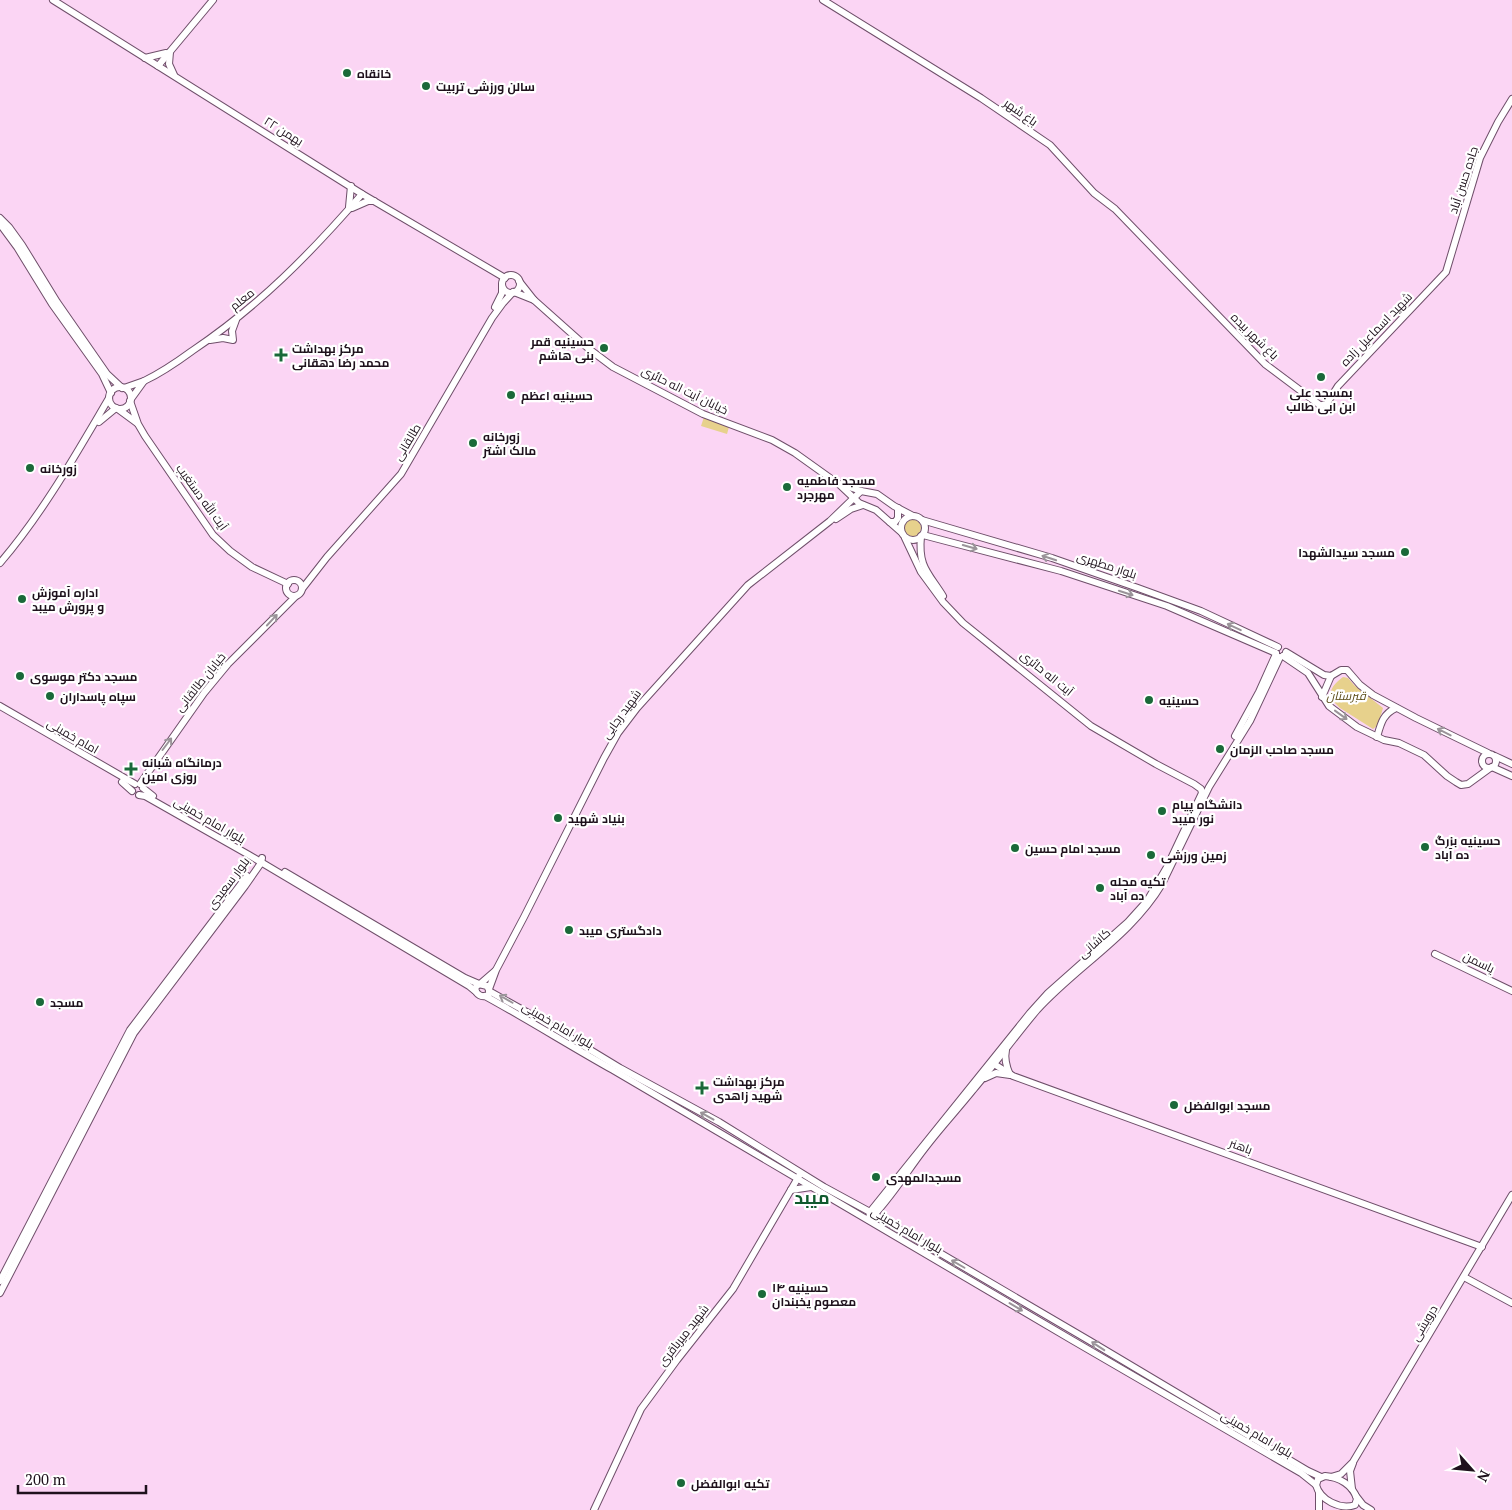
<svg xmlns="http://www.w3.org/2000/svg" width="1512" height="1510" viewBox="0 0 1512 1510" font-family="'PT Serif',Cairo,serif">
	<rect width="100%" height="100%" fill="#fbd5f4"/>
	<g fill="#e7d18c">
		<polygon points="704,417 729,427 727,434 701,426"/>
		<circle cx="912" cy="528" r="9"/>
		<path d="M 1343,677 L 1348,678 L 1354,685 L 1383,708 L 1378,725 L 1373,729 L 1340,708 L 1330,698 C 1330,688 1335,683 1343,677 Z"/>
	</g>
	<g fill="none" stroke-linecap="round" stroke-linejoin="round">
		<defs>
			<g id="secondary">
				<polyline points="53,0 362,194 505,278"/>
				<polyline points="823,0 981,98 1050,145 1094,193 1115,209 1265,364 1321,406"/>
				<polyline points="170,52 169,64 174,75"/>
				<polyline points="145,58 166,53"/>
				<polyline points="158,66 213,0"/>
				<polyline points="349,207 351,186"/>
				<polyline points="352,208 368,201 374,201"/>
				<polyline points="0,218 9,227 22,245 57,302 107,374 122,388"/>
				<polyline points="0,224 17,247 52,304 102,374 111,393"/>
				<circle cx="511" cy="284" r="9"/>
				<polyline points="514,292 534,300 519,281"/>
				<polyline points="534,300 589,349 613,367 703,414 772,440 795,453 837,483 861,491 877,494 894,506 913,516"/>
				<polyline points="495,307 502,293 502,285"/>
				<polyline points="210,340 223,338 233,340 232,331 236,320"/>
				<path d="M 144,381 C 161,373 177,362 192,351 C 259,306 310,254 362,194"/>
				<circle cx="120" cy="398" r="11"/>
				<polyline points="124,388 144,381 131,399"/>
				<polyline points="130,401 138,424 145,436 213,535 230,551 252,567 288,584"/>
				<circle cx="1324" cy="408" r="3.5"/>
				<polyline points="1326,405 1338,386 1446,272 1480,158 1498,122 1512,99"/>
				<polyline points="118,409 137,423"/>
				<polyline points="99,422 116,408"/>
				<polyline points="840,485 859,503 876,510 901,532"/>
				<circle cx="913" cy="528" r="12"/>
				<polyline points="836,519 851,509 863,505"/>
				<polyline points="922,520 1052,558 1138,588 1201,611 1278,647"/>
				<polyline points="890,522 895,522 898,518 898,508"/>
				<polyline points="923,535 1061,571 1167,606 1276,653"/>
				<path d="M 921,536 C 918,567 928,572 943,596"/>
				<path d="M 905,538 L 921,572 L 943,602 L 963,623 L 1091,726 L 1156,764 L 1194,784 L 1201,789 L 1202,793 L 1167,867 L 1147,901 L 1128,922 L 1048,993 L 1030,1013 L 870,1212 L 869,1220 C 889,1201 907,1171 925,1148 C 940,1128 957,1110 973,1090 C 995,1064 1015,1036 1037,1010 C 1077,966 1131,936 1162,884 L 1209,787 L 1250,721 L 1280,657"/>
				<path d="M 0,563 C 43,513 76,454 109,398"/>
				<circle cx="294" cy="588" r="8"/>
				<polyline points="302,589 327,557 401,474 492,318 503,303 513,292"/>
				<polyline points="1286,652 1324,675 1331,676 1341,670 1347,670 1360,685 1373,695 1416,718 1488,753"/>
				<polyline points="1283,656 1308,673 1329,706 1357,727 1384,740 1399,743 1424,755 1447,776 1456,782 1461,785 1468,784 1490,768"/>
				<polyline points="1322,697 1331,676"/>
				<polyline points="0,706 135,784"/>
				<polyline points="1235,736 1259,692 1276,654"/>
				<path d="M 1377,737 C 1381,723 1383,714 1396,708"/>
				<circle cx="1489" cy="761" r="7"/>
				<polyline points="1495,756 1512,764"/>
				<polyline points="1492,767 1512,776"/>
				<polyline points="122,782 132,791"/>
				<polyline points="140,784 204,693 228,664 296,596"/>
				<polyline points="143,788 153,796"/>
				<polyline points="139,795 145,796 249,855 469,986 475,991"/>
				<polyline points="285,872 465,978 479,984"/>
				<polyline points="1435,954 1512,991"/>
				<path d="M 479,984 L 487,986 L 490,992 L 488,995 C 482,998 476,995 475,988 Z"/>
				<polyline points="480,984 495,971"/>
				<polyline points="489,989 496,970 524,917 604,758 618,733 637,708 748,585 830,521 861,491"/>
				<polyline points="489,991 541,1020 620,1068 719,1122 824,1187 870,1212 1090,1341 1308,1471 1321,1477"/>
				<path d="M 485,996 C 529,1020 570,1046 613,1070 C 677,1107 741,1145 805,1183 C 970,1281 1135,1377 1301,1473 L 1316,1485"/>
				<polyline points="994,1064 1013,1076 1482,1247"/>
				<path d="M 985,1078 L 996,1073 L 1010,1075 C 1006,1066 1004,1059 1006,1050"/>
				<polyline points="791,1190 811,1187"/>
				<polyline points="1464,1277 1512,1303"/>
				<polyline points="0,1281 130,1030 247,876"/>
				<polyline points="0,1293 134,1033 245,886 261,863 262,858"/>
				<path d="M 1325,1476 C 1339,1477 1353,1485 1357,1499 L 1355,1505 C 1340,1510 1320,1500 1316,1485 L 1318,1479 Z"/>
				<polyline points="1331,1477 1341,1474 1353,1462 1512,1195"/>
				<polyline points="1352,1489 1350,1471 1353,1463"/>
				<polyline points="1356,1496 1363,1505 1371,1510"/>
				<polyline points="594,1510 641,1409 677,1360 733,1289 799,1176"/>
				<polyline points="1319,1510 1319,1493"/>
			</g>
		</defs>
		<use href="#secondary" stroke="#6f4f6a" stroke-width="8"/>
		<use href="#secondary" stroke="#fff" stroke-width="6"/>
	</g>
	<defs><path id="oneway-shaft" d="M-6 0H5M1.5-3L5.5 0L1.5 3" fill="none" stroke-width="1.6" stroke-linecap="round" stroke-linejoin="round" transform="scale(1.25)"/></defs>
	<g stroke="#9a9499">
		<use href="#oneway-shaft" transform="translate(970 547) rotate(16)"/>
		<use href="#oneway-shaft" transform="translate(1049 558) rotate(-162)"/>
		<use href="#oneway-shaft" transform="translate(1126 593) rotate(18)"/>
		<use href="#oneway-shaft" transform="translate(272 620) rotate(-47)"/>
		<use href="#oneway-shaft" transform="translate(1234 627) rotate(-155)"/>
		<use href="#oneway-shaft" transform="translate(1341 715) rotate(36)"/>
		<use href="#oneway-shaft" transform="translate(1444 732) rotate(-153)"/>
		<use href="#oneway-shaft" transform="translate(167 744) rotate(-53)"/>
		<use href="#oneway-shaft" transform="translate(506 999) rotate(-150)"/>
		<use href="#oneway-shaft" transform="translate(707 1116) rotate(-151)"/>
		<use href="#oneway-shaft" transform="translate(958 1264) rotate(-150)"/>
		<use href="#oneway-shaft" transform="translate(1016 1307) rotate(31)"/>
		<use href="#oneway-shaft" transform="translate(1098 1346) rotate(-147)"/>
	</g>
	<g fill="#1a6939" stroke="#fff" stroke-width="2">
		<circle cx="347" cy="73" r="5"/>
		<circle cx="426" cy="86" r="5"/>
		<circle cx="604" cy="348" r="5"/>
		<path d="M278.5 347.5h5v5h5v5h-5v5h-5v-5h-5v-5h5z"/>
		<circle cx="1321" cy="377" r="5"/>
		<circle cx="511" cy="395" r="5"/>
		<circle cx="473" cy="443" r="5"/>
		<circle cx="30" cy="468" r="5"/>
		<circle cx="787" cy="487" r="5"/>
		<circle cx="1405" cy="552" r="5"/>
		<circle cx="22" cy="599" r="5"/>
		<circle cx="20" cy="676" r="5"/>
		<circle cx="50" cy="696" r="5"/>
		<circle cx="1149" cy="700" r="5"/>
		<circle cx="1220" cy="749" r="5"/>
		<path d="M128.5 761.5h5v5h5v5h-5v5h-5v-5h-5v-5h5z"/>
		<circle cx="1162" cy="811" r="5"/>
		<circle cx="558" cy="818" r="5"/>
		<circle cx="1425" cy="847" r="5"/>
		<circle cx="1015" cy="848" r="5"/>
		<circle cx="1151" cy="855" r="5"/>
		<circle cx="1100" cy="888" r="5"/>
		<circle cx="569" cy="930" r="5"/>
		<circle cx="40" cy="1002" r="5"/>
		<path d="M699.5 1080.5h5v5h5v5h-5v5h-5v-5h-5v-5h5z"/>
		<circle cx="1174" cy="1105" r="5"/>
		<circle cx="876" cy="1177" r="5"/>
		<circle cx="762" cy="1294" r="5"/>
		<circle cx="681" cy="1483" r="5"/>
	</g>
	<g text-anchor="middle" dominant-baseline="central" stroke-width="4.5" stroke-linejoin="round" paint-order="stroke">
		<g font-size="12" font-weight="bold" fill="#1e111c" stroke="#fff" text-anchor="start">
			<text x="357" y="73">خانقاه</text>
			<text x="436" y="86">سالن ورزشی تربیت</text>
			<text x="594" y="341" text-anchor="end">حسینیه قمر<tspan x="594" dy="14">بنی هاشم</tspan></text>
			<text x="292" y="348">مرکز بهداشت<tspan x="292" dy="14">محمد رضا دهقانی</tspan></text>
			<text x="1321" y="392" text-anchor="middle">بمسجد علی<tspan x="1321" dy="14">ابن ابی طالب</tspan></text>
			<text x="521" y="395">حسینیه اعظم</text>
			<text x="483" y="436">زورخانه<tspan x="483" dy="14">مالک اشتر</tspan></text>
			<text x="40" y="468">زورخانه</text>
			<text x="797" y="480">مسجد فاطمیه<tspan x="797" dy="14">مهرجرد</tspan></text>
			<text x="1395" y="552" text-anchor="end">مسجد سیدالشهدا</text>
			<text x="32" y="592">اداره آموزش<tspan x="32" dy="14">و پرورش میبد</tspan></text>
			<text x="30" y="676">مسجد دکتر موسوی</text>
			<text x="60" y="696">سپاه پاسداران</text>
			<text x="1159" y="700">حسینیه</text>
			<text x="1230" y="749">مسجد صاحب الزمان</text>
			<text x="142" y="762">درمانگاه شبانه<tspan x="142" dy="14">روزی امین</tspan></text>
			<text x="1172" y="804">دانشگاه پیام<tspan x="1172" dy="14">نور میبد</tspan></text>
			<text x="568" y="818">بنیاد شهید</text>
			<text x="1435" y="840">حسینیه بزرگ<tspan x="1435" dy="14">ده آباد</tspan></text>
			<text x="1025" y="848">مسجد امام حسین</text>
			<text x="1161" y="855">زمین ورزشی</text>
			<text x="1110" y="881">تکیه محله<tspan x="1110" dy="14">ده آباد</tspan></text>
			<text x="579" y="930">دادگستری میبد</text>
			<text x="50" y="1002">مسجد</text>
			<text x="713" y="1081">مرکز بهداشت<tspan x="713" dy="14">شهید زاهدی</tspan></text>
			<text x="1184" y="1105">مسجد ابوالفضل</text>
			<text x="886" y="1177">مسجدالمهدی</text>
			<text x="772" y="1287">حسینیه ۱۴<tspan x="772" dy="14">معصوم یخبندان</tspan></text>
			<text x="691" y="1483">تکیه ابوالفضل</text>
		</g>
		<g font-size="12" fill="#1e111c" stroke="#fff">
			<text transform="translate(1021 112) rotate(35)">باغ شهر</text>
			<text transform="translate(284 131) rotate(32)">۲۲ بهمن</text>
			<text transform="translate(1463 180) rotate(-72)">جاده حسن آباد</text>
			<text transform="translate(242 299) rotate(-39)">معلم</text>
			<text transform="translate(1376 329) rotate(-46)">شهید اسماعیل زاده</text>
			<text transform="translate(1255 336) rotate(44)">باغ شهر بیده</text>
			<text transform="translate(685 390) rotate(26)">خیابان آیت اله حائری</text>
			<text transform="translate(407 442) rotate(-59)">طالقانی</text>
			<text transform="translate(202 497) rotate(54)">آیت الله دستغیب</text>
			<text transform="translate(1107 565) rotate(18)">بلوار مطهری</text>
			<text transform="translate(1047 673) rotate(39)">آیت اله حائری</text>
			<text transform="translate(200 682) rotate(-51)">خیابان طالقانی</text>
			<text transform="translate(621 714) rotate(-54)">شهید رجایی</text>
			<text transform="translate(73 736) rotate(30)">امام خمینی</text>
			<text transform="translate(210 820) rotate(30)">بلوار امام خمینی</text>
			<text transform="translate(228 883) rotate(-53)">بلوار سعیدی</text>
			<text transform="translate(1094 943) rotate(-41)">کاشانی</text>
			<text transform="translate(1479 962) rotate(26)">یاسمن</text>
			<text transform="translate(558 1025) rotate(30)">بلوار امام خمینی</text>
			<text transform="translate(1241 1146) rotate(20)">باهنر</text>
			<text transform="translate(907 1230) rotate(30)">بلوار امام خمینی</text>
			<text transform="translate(1424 1323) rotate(-59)">درویشی</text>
			<text transform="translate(683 1335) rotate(-52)">شهید میرباقری</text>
			<text transform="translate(1257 1434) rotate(30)">بلوار امام خمینی</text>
		</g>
		<g font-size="12" font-style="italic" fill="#5a4b17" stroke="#fff">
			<text x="1346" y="695">قبرستان</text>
		</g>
		<g font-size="18" font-weight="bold" fill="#105a2e" stroke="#fff">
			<text x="812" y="1197">میبد</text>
		</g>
	</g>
	<g transform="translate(1472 1470) rotate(117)" stroke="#ffffff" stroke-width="4" paint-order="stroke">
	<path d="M0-4L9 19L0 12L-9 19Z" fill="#1e111c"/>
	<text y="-8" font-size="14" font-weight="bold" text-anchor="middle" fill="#1e111c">N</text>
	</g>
	<path d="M18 1485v8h128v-8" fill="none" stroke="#1e111c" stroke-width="2.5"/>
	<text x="25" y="1485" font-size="15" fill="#1e111c" stroke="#ffffff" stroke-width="4" paint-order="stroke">200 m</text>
</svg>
